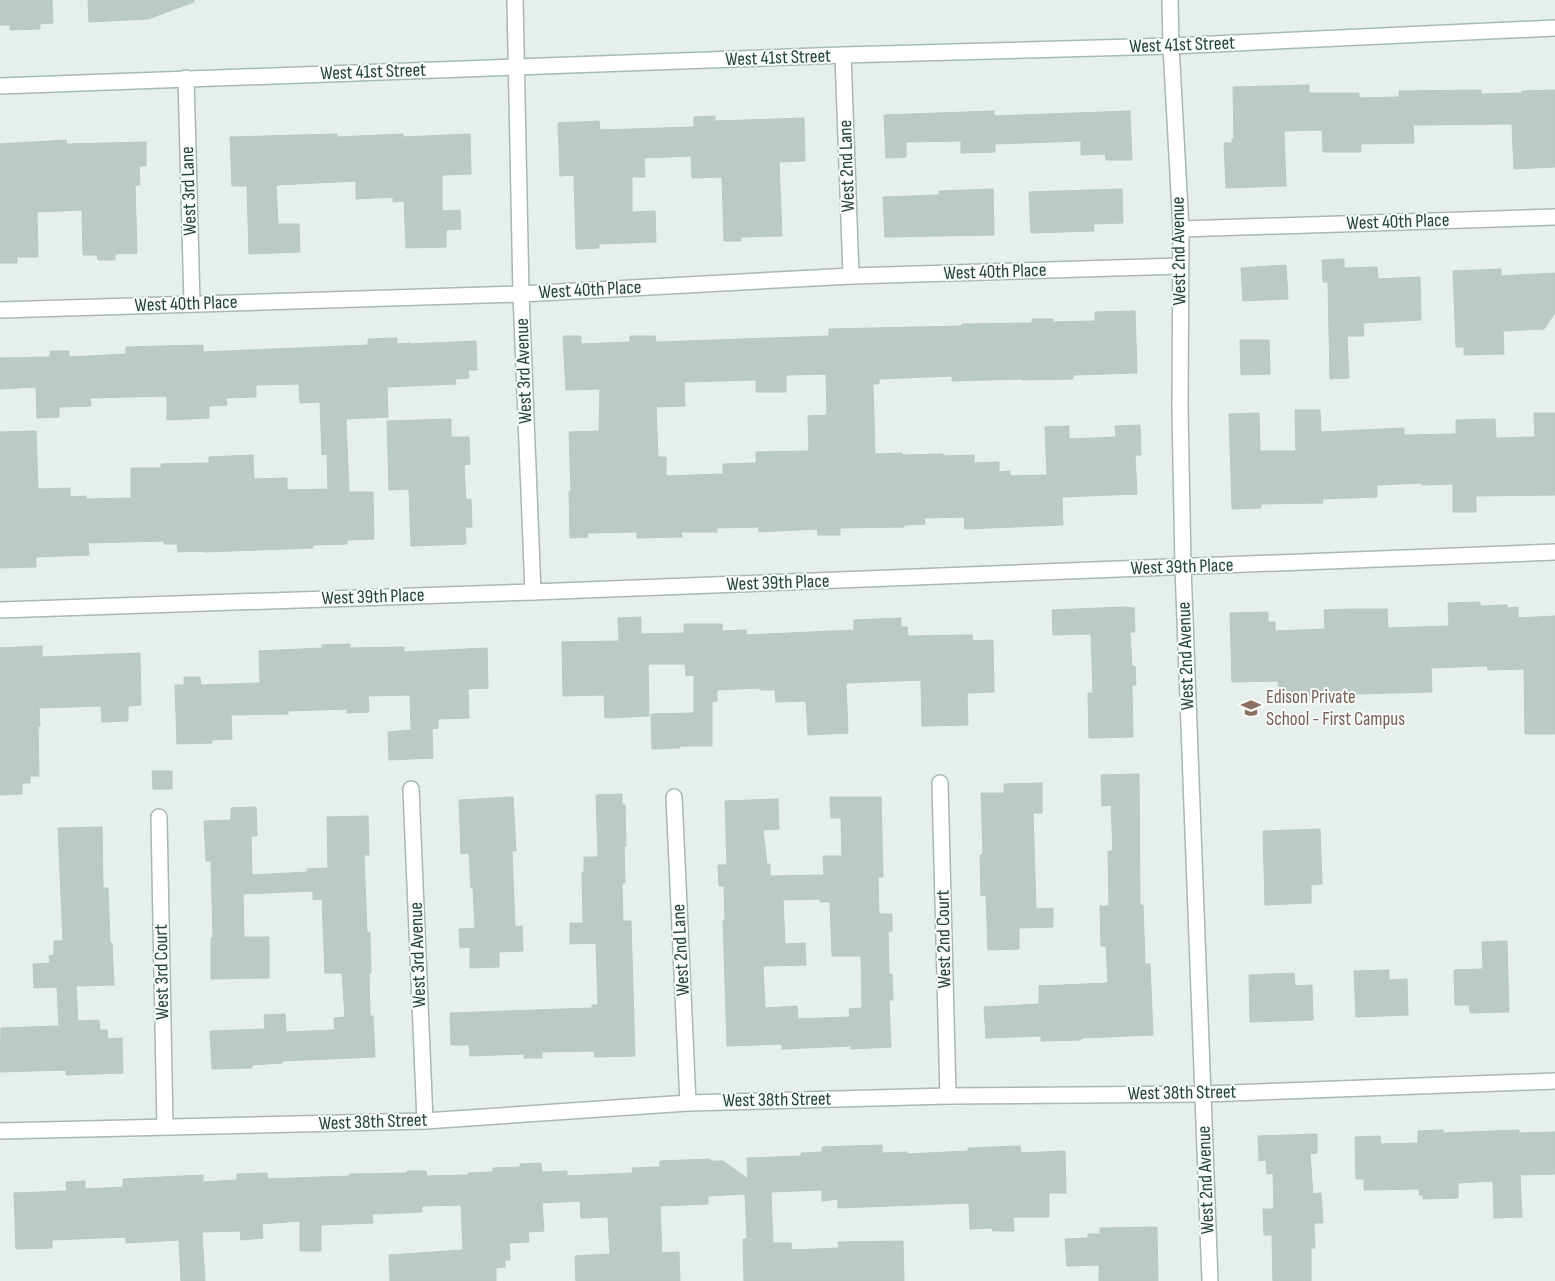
<svg xmlns="http://www.w3.org/2000/svg" width="1555" height="1281" viewBox="0 0 1555 1281" font-family="'Sofia Sans Condensed',sans-serif">
	<rect width="100%" height="100%" fill="#e6efeb"/>
	<g fill="#bbcac4" stroke="#b8c9c2" fill-rule="evenodd">
		<polygon points="0,0 52,0 53,23 40,24 40,29 10,30 10,25 0,25"/>
		<polygon points="88,0 194,0 194,2 148,19 89,22"/>
		<polygon points="1309,85 1309,93 1359,93 1359,98 1399,97 1399,91 1481,90 1481,94 1522,93 1522,91 1555,90 1555,167 1514,169 1512,124 1413,125 1414,143 1361,144 1361,152 1323,152 1322,130 1284,131 1286,186 1226,188 1224,143 1232,143 1232,139 1234,139 1233,87"/>
		<polygon points="994,111 994,116 1130,111 1132,160 1106,160 1105,154 1081,155 1081,141 995,144 995,152 961,153 961,141 906,142 906,157 886,158 884,115"/>
		<polygon points="715,116 715,121 804,118 805,161 779,162 782,236 741,237 741,241 724,241 722,177 692,178 691,156 644,158 645,177 632,177 632,212 655,211 656,242 599,244 599,248 576,249 574,175 560,176 558,123 599,121 600,130 694,127 694,117"/>
		<polygon points="337,134 337,137 403,134 403,137 470,134 471,174 442,175 442,211 460,210 461,229 446,230 446,247 406,248 404,201 393,202 393,197 356,199 356,181 276,185 278,224 299,224 300,252 249,254 247,186 232,186 230,137"/>
		<polygon points="66,140 67,144 146,142 146,166 139,166 140,185 135,185 137,253 115,254 115,260 98,260 97,255 83,255 82,210 37,212 38,257 17,257 17,263 0,263 0,144"/>
		<polygon points="993,189 994,235 885,237 883,197 939,195 939,191"/>
		<polygon points="1122,189 1123,223 1093,224 1094,231 1031,233 1029,192"/>
		<polygon points="1344,259 1344,268 1377,267 1378,279 1420,277 1421,320 1363,323 1364,336 1347,336 1349,378 1330,379 1328,282 1323,282 1322,260"/>
		<polygon points="1286,265 1288,299 1243,301 1241,268"/>
		<polygon points="1501,269 1501,276 1555,273 1555,313 1544,329 1503,331 1504,354 1464,355 1464,347 1456,347 1453,271"/>
		<path d="M 1135,311 L 1137,373 L 1073,375 L 1073,379 L 1022,380 L 1022,379 L 952,381 L 952,376 L 879,379 L 879,384 L 873,384 L 875,454 L 902,453 L 902,455 L 943,454 L 943,456 L 974,455 L 974,463 L 999,462 L 999,472 L 1010,471 L 1010,476 L 1047,475 L 1045,427 L 1069,426 L 1069,439 L 1116,437 L 1115,426 L 1140,425 L 1141,455 L 1135,455 L 1137,494 L 1062,497 L 1063,525 L 965,529 L 964,517 L 924,518 L 925,524 L 904,525 L 904,527 L 840,528 L 840,535 L 818,535 L 817,529 L 759,532 L 759,527 L 717,528 L 717,532 L 681,532 L 682,537 L 637,538 L 637,532 L 587,533 L 588,537 L 570,538 L 569,491 L 571,491 L 569,432 L 599,431 L 600,389 L 566,390 L 563,336 L 581,336 L 581,344 L 630,342 L 630,336 L 655,336 L 656,342 L 829,336 L 829,329 L 962,326 L 962,324 L 1032,323 L 1032,319 L 1053,319 L 1053,322 L 1095,321 L 1095,312 ZM 826,374 L 827,415 L 808,416 L 809,451 L 756,452 L 756,463 L 723,464 L 723,474 L 666,476 L 666,457 L 658,457 L 656,407 L 685,406 L 684,382 L 756,380 L 756,392 L 786,392 L 786,375 Z"/>
		<polygon points="397,338 397,344 410,343 410,344 476,341 477,370 468,370 469,378 455,379 456,384 387,387 388,417 346,419 349,492 373,492 374,539 347,540 347,544 313,545 313,548 203,552 203,551 178,552 177,544 164,544 164,541 88,543 89,555 36,557 36,567 0,568 0,432 36,431 38,489 70,488 70,497 86,496 86,499 131,498 131,468 161,468 161,464 209,463 209,457 253,455 254,479 287,478 287,490 328,489 327,454 322,455 320,402 300,403 299,384 256,385 256,397 226,398 227,405 209,406 209,418 167,420 167,396 90,398 91,406 59,407 59,417 37,418 36,387 0,389 0,358 50,357 50,351 69,351 69,357 126,354 126,347 203,345 203,352 368,345 368,339"/>
		<polygon points="1240,340 1269,340 1270,374 1241,375"/>
		<polygon points="1295,410 1320,410 1321,432 1404,428 1404,435 1456,434 1456,420 1495,419 1496,438 1535,437 1534,413 1555,413 1555,495 1476,496 1476,512 1453,512 1453,484 1422,485 1422,483 1377,485 1377,497 1322,499 1323,503 1261,504 1261,508 1232,509 1229,414 1259,413 1260,451 1296,451"/>
		<polygon points="451,419 451,437 469,437 470,464 464,465 466,500 471,499 472,527 465,527 466,544 411,546 409,489 389,490 387,421"/>
		<polygon points="1480,602 1480,606 1507,605 1507,608 1518,607 1518,618 1555,616 1555,734 1525,734 1524,669 1488,670 1487,666 1431,668 1432,692 1279,696 1278,681 1232,682 1230,613 1268,612 1268,622 1275,622 1275,631 1325,629 1324,610 1349,609 1387,609 1388,628 1449,626 1448,603"/>
		<polygon points="1123,607 1134,608 1135,632 1130,632 1132,666 1135,666 1136,685 1132,685 1133,737 1089,738 1088,693 1093,693 1091,634 1053,635 1052,610"/>
		<polygon points="641,617 641,634 684,633 684,624 722,624 722,631 746,630 746,635 854,630 854,620 901,618 901,627 907,627 908,636 972,635 973,641 993,640 994,692 967,693 968,725 922,726 921,680 846,683 848,733 808,735 806,701 776,702 775,690 760,690 760,688 717,690 717,701 712,702 712,746 680,746 680,748 652,749 651,714 694,713 694,675 686,676 685,664 648,664 649,716 605,718 604,695 563,696 562,642 619,641 618,618"/>
		<polygon points="350,644 350,648 404,647 404,652 487,648 488,688 468,689 469,718 438,719 438,728 432,729 433,758 389,760 388,732 411,730 410,695 368,696 369,712 347,713 347,709 288,711 288,714 231,715 232,739 212,740 212,743 177,744 175,685 184,685 184,677 200,677 201,685 260,683 259,651 322,648 322,645"/>
		<polygon points="42,646 42,657 140,653 141,705 128,706 128,721 102,722 101,706 39,708 40,726 38,726 39,776 30,776 30,783 22,783 22,794 0,795 0,648"/>
		<polygon points="152,771 172,771 172,789 153,789"/>
		<polygon points="1139,774 1140,905 1143,905 1145,964 1150,964 1153,1035 1081,1038 1081,1040 1041,1041 1041,1036 986,1038 984,1007 1039,1004 1039,986 1108,983 1106,946 1101,946 1100,906 1109,906 1108,851 1113,851 1111,805 1102,806 1101,775"/>
		<polygon points="1042,783 1042,813 1033,813 1036,909 1053,908 1053,927 1019,928 1019,949 988,950 986,895 981,896 980,855 983,855 981,793 1004,793 1004,784"/>
		<polygon points="622,794 622,805 625,805 626,846 624,846 625,883 622,883 623,921 631,921 635,1056 595,1057 594,1051 542,1052 542,1058 524,1058 524,1054 470,1056 469,1045 451,1045 450,1013 592,1008 592,1005 598,1005 596,943 570,944 570,923 583,923 582,872 584,872 584,857 598,857 596,795"/>
		<polygon points="513,797 516,851 512,851 515,927 522,926 523,951 499,952 499,967 470,968 470,947 460,948 459,929 475,928 473,888 471,888 469,853 461,854 459,800"/>
		<path d="M 830,797 L 881,797 L 883,877 L 878,877 L 879,914 L 892,914 L 892,931 L 888,932 L 889,975 L 892,974 L 893,1000 L 889,1000 L 891,1047 L 851,1049 L 851,1046 L 782,1049 L 782,1044 L 727,1046 L 723,920 L 725,920 L 724,886 L 719,886 L 718,865 L 727,865 L 725,801 L 778,799 L 779,829 L 763,830 L 767,864 L 770,864 L 770,876 L 824,875 L 823,856 L 842,856 L 841,818 L 831,818 ZM 820,899 L 820,902 L 830,902 L 832,956 L 861,956 L 862,1008 L 849,1009 L 850,1017 L 798,1019 L 797,1006 L 765,1008 L 763,966 L 806,965 L 805,943 L 785,944 L 783,900 Z"/>
		<polygon points="256,807 257,836 251,836 252,875 307,872 307,869 328,868 327,817 368,816 369,855 364,855 367,933 370,932 371,973 369,973 370,1016 373,1016 375,1057 282,1061 282,1063 252,1065 252,1068 212,1069 210,1031 265,1029 264,1015 285,1014 286,1032 335,1030 334,1018 345,1017 342,973 325,973 322,899 313,900 313,891 243,894 244,937 269,937 269,978 211,979 211,938 213,938 211,861 206,861 204,821 231,820 231,808"/>
		<polygon points="102,827 103,888 108,888 110,943 112,943 114,985 76,986 78,1021 99,1020 100,1030 107,1030 108,1039 122,1038 123,1073 66,1075 66,1070 0,1072 1,1028 59,1026 57,987 34,988 33,964 50,963 49,956 54,955 54,941 63,941 58,828"/>
		<polygon points="1320,829 1322,884 1311,885 1311,903 1265,905 1263,831"/>
		<polygon points="1507,941 1509,1012 1470,1013 1469,1005 1455,1005 1454,970 1483,969 1482,942"/>
		<polygon points="1389,970 1389,980 1407,979 1408,1015 1356,1017 1354,971"/>
		<polygon points="1294,973 1295,986 1312,985 1313,1020 1250,1022 1249,975"/>
		<polygon points="1443,1130 1443,1133 1519,1130 1519,1133 1555,1132 1555,1174 1520,1175 1522,1217 1494,1218 1493,1181 1458,1183 1458,1198 1423,1199 1423,1195 1419,1195 1419,1189 1364,1190 1364,1179 1356,1179 1355,1137 1380,1136 1381,1144 1418,1143 1418,1131"/>
		<polygon points="1317,1134 1317,1153 1310,1154 1313,1194 1321,1193 1323,1223 1314,1223 1315,1248 1311,1248 1311,1281 1273,1281 1272,1235 1264,1235 1263,1209 1274,1209 1273,1173 1267,1174 1266,1160 1259,1161 1258,1136"/>
		<polygon points="882,1145 882,1153 907,1152 907,1154 968,1151 968,1148 1020,1146 1021,1153 1065,1151 1066,1193 1049,1193 1049,1217 1013,1217 1014,1231 993,1231 992,1228 970,1229 969,1203 838,1208 838,1199 822,1201 822,1190 771,1192 773,1243 791,1243 792,1250 839,1248 838,1242 903,1241 904,1281 744,1281 743,1239 747,1239 745,1194 708,1196 708,1204 660,1206 662,1253 679,1252 680,1281 576,1281 575,1256 610,1254 608,1217 581,1218 580,1201 542,1203 544,1231 528,1232 529,1242 509,1243 510,1260 505,1260 505,1267 496,1268 496,1281 390,1281 389,1255 463,1250 461,1205 422,1206 422,1212 372,1214 373,1223 321,1225 321,1251 300,1251 300,1221 262,1224 263,1238 241,1240 240,1231 202,1232 205,1281 181,1281 179,1240 126,1243 126,1237 52,1240 52,1248 16,1249 14,1193 67,1191 66,1182 85,1181 85,1189 123,1187 123,1179 203,1175 203,1182 237,1180 237,1174 267,1173 268,1179 350,1176 350,1174 407,1173 407,1171 426,1171 427,1176 468,1175 468,1173 493,1172 493,1168 520,1167 520,1164 541,1163 542,1172 567,1171 567,1176 633,1173 632,1168 660,1167 660,1161 710,1159 710,1161 723,1161 748,1179 747,1158 801,1156 801,1153 822,1152 822,1147"/>
		<polygon points="1157,1227 1158,1281 1099,1281 1099,1265 1067,1266 1065,1239 1088,1238 1088,1234 1100,1234 1100,1228"/>
	</g>
	<g fill="none" stroke-linecap="round" stroke-linejoin="round">
		<defs>
			<g id="street">
				<polyline points="515,0 521,294 533,592"/>
				<polyline points="1170,0 1171,46 1181,229 1180,408 1183,567 1210,1281"/>
				<polyline points="843,55 851,276"/>
				<polyline points="186,78 192,303"/>
				<polyline points="1181,229 1555,217"/>
				<polyline points="0,310 521,294 851,276 1180,266"/>
				<polyline points="0,610 533,592 1555,552"/>
				<polyline points="940,783 948,1096"/>
				<polyline points="411,789 425,1121"/>
				<polyline points="674,797 688,1103"/>
				<polyline points="159,817 165,1127"/>
				<polyline points="0,1131 425,1121 688,1103 948,1096 1204,1094 1555,1081"/>
			</g>
			<polyline id="secondary" points="0,86 843,55 1171,46 1555,28"/>
		</defs>
		<use href="#street" stroke="#a8b8b2" stroke-width="18"/>
		<use href="#secondary" stroke="#a4bbb3" stroke-width="18"/>
		<use href="#street" stroke="#fff" stroke-width="15"/>
		<use href="#secondary" stroke="#fff" stroke-width="15"/>
	</g>
	<defs>
		<symbol id="school-bare" viewBox="-9 -9 18 18"><path d="M0-5L7-2L0 1L-7-2ZM-4 1L0 2.5L4 1V4Q0 6-4 4Z" fill="#8d6e63" stroke="#f7fbf9" stroke-width="2.5" paint-order="stroke"/></symbol>
	</defs>
	<g fill-rule="evenodd">
		<use href="#school-bare" x="1237" y="694" width="28" height="28"/>
	</g>
	<g text-anchor="middle" dominant-baseline="central" stroke-width="4" stroke-linejoin="round" paint-order="stroke">
		<g font-size="19" fill="#24423a" stroke="#f7fbf9">
			<text transform="translate(1182 45) rotate(-2)">West 41st Street</text>
			<text transform="translate(778 58) rotate(-2)">West 41st Street</text>
			<text transform="translate(373 72) rotate(-2)">West 41st Street</text>
			<text transform="translate(847 166) rotate(-92)">West 2nd Lane</text>
			<text transform="translate(189 191) rotate(-92)">West 3rd Lane</text>
			<text transform="translate(1398 222) rotate(-2)">West 40th Place</text>
			<text transform="translate(1179 251) rotate(-91)">West 2nd Avenue</text>
			<text transform="translate(995 272) rotate(-2)">West 40th Place</text>
			<text transform="translate(590 290) rotate(-3)">West 40th Place</text>
			<text transform="translate(186 304) rotate(-2)">West 40th Place</text>
			<text transform="translate(524 371) rotate(-92)">West 3rd Avenue</text>
			<text transform="translate(1182 567) rotate(-2)">West 39th Place</text>
			<text transform="translate(778 583) rotate(-2)">West 39th Place</text>
			<text transform="translate(373 597) rotate(-2)">West 39th Place</text>
			<text transform="translate(1186 656) rotate(-92)">West 2nd Avenue</text>
			<text transform="translate(944 939) rotate(-91)">West 2nd Court</text>
			<text transform="translate(681 950) rotate(-93)">West 2nd Lane</text>
			<text transform="translate(418 955) rotate(-92)">West 3rd Avenue</text>
			<text transform="translate(162 972) rotate(-91)">West 3rd Court</text>
			<text transform="translate(1182 1093) rotate(-1)">West 38th Street</text>
			<text transform="translate(777 1100) rotate(-1)">West 38th Street</text>
			<text transform="translate(373 1122) rotate(-2)">West 38th Street</text>
			<text transform="translate(1206 1180) rotate(-92)">West 2nd Avenue</text>
		</g>
		<g font-size="19" fill="#785e54" stroke="#f7fbf9" text-anchor="start">
			<text x="1266" y="697">Edison Private<tspan x="1266" dy="22">School - First Campus</tspan></text>
		</g>
	</g>
</svg>
